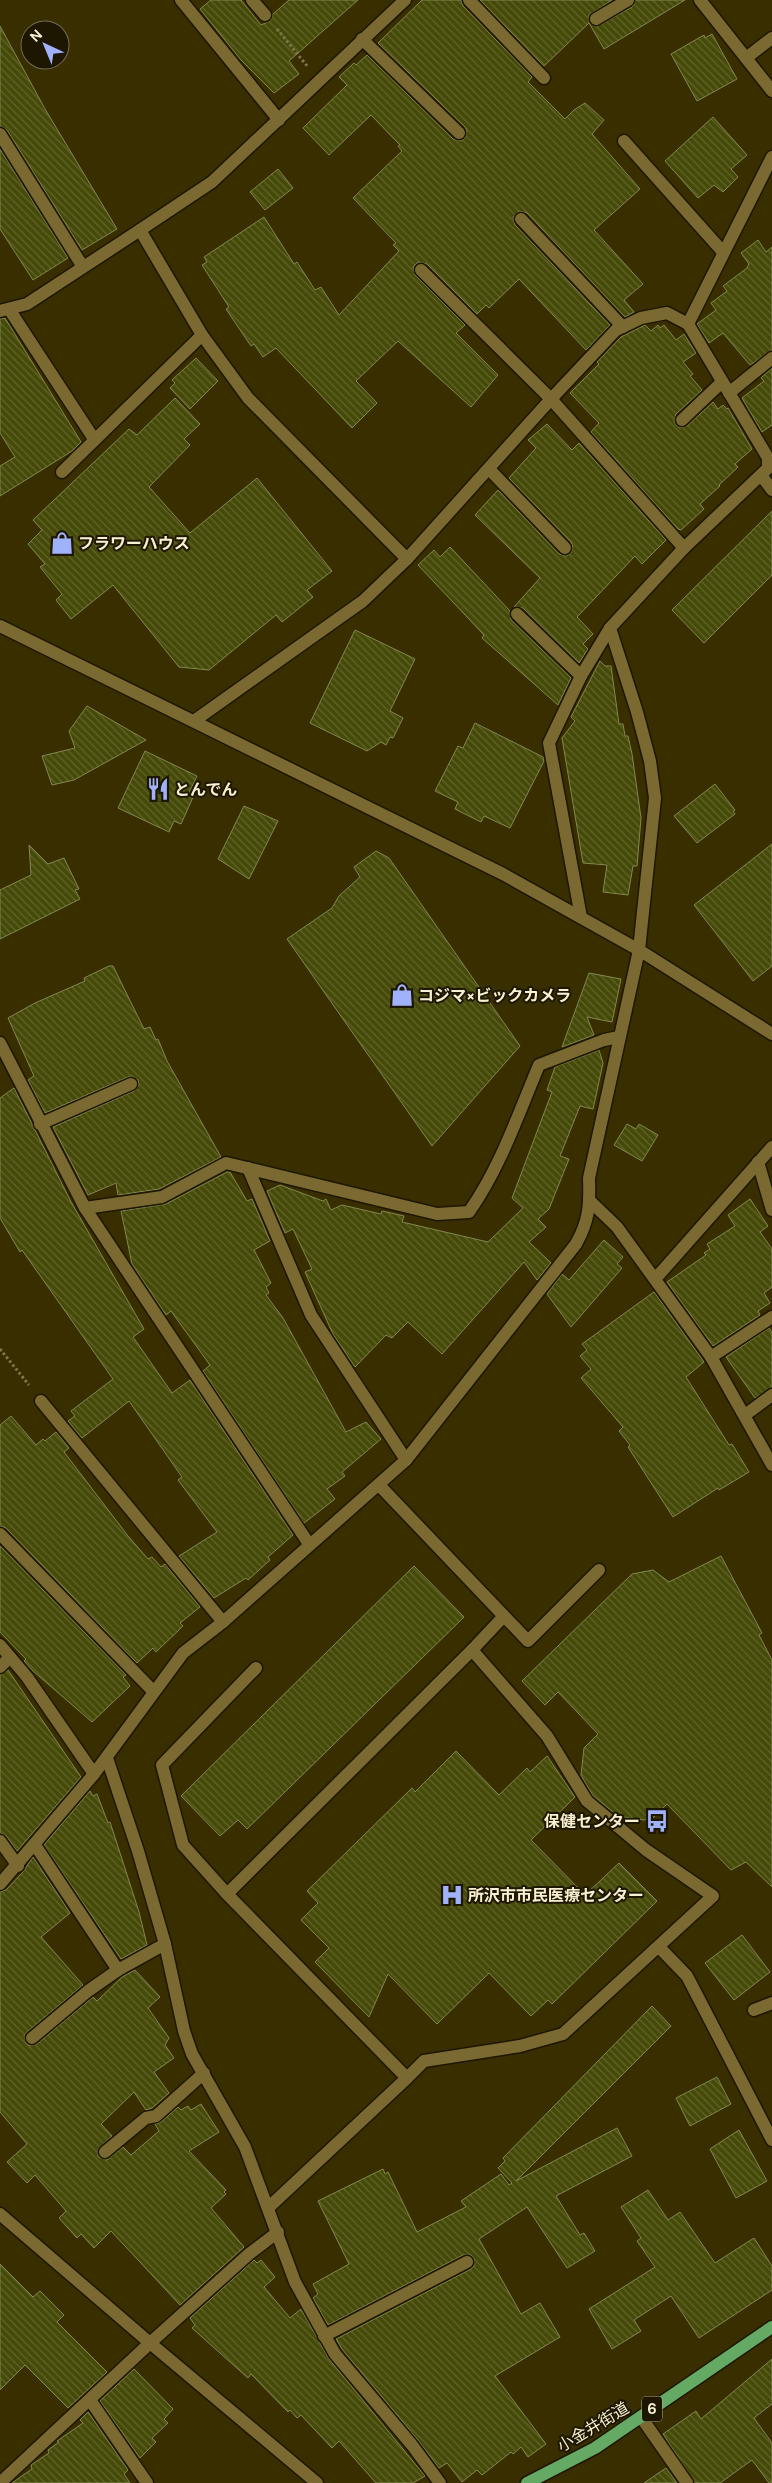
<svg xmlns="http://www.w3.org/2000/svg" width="772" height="2483" viewBox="0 0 772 2483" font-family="'DM Sans','Noto Sans JP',sans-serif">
	<defs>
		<pattern id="building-back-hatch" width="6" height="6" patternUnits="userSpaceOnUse" patternTransform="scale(1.25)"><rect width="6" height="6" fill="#454a08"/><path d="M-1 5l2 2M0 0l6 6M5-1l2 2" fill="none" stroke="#61642b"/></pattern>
	</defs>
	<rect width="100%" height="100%" fill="#392e00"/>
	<g fill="url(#building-back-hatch)" stroke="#82884f">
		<polygon points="211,0 241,0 261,25 270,21 273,14 289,0 358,0 289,61 299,74 274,93 241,60 200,9"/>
		<polygon points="422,0 461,0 463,6 532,77 528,82 565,119 574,110 585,103 604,120 592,134 640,189 594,230 643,284 624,300 634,312 625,317 527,213 519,211 513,217 515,225 610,325 586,350 519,279 489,308 486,305 477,314 427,264 418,262 413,267 415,275 465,325 456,333 498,375 471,407 398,341 356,381 377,403 352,428 276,348 263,357 254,344 251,346 226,309 229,307 202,265 207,262 204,257 264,217 294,264 297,262 315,290 321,287 339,315 399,251 393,245 396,243 353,198 402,151 398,146 400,145 371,115 329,155 303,128 347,85 339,77 354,63 356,65 367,55 453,139 461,141 465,138 467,131 465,127 378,43"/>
		<polygon points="480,0 612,0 589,15 589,23 596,27 632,7 636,0 685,0 604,49 589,23 544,66"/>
		<polygon points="0,26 45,109 117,229 82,250 7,130 0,126"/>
		<polygon points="712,34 737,79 697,101 671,54 704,35 705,38"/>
		<polygon points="713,117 747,155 731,169 738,177 723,192 714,185 698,198 665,161"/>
		<polygon points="0,149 68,258 33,280 0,229"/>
		<polygon points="278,169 293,188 265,210 250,192"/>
		<polygon points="758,240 766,252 772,247 772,350 750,365 723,333 709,343 697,324 716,310 711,303 727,291 723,286 747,268 749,264 741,253"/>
		<polygon points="5,318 81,442 72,451 0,496 0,466 15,457 0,433 0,319"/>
		<polygon points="645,325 651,331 658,325 660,328 664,325 676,340 684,334 696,353 683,362 693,374 690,376 702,390 676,414 674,421 676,425 680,428 687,426 713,402 718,409 723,405 727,409 728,408 752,449 735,464 738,467 719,485 720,486 700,504 704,509 681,530 678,529 591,432 599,423 570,393 599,364 597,362 621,337"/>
		<polygon points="196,358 218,381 190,409 170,388 175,383 172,380"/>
		<polygon points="772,368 772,425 762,432 742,398 764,381 761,378"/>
		<polygon points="175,398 200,424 184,439 190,445 149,487 190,533 257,478 332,571 307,590 313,597 282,622 276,615 209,670 179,667 113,585 71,619 56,600 62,594 40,567 45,564 28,544 42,530 33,520 129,429 137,435"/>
		<polygon points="547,424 572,450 579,443 666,540 642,564 635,556 577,617 593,634 583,644 588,649 579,663 523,608 514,607 540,578 475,515 498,490 559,554 566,556 571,553 573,547 571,542 509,478 536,448 528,440"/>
		<polygon points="772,511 772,575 704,643 672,610"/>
		<polygon points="450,547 510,611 511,620 571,678 558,705 482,638 484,635 418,565 434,550 440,557"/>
		<polygon points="355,630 415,659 390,711 403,718 393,738 390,737 386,745 381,742 367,751 310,723"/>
		<polygon points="600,661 605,666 611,666 619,724 623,724 625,736 628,736 632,754 641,818 637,866 633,866 628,895 603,892 607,865 583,863 562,738 575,721 571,717"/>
		<polygon points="87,706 146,740 74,780 52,785 42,756 75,748 69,731"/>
		<polygon points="475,723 543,757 544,761 510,828 484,816 481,822 455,809 458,802 435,791 458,746 463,748"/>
		<polygon points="145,751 197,776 189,793 194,795 181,824 174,821 169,832 118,808"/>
		<polygon points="715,784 735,810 733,811 735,814 697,843 674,816"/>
		<polygon points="244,806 278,821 249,879 218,859"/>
		<polygon points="772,844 772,966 753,981 694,905"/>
		<polygon points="29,845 48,864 64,858 79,889 75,890 80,899 0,939 0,890 31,875"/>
		<polygon points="376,851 389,858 520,1046 432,1146 287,939 332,908 339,896 360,877 354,867"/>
		<polygon points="109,966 113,966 144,1029 150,1027 156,1040 158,1039 167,1061 221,1157 159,1189 118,1195 116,1183 88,1195 53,1127 134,1091 139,1085 138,1080 132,1076 128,1077 45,1113 28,1080 34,1076 8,1018 35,1003 85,981 84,978"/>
		<polygon points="589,973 621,979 612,1022 587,1017 594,1035 562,1047"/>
		<polygon points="599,1050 603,1063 593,1109 580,1106 560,1156 569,1159 549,1209 538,1219 546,1227 529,1242 551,1263 537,1280 524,1262 442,1354 408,1322 392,1338 386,1335 355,1367 333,1334 305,1272 312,1269 293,1229 285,1233 267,1191 280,1185 323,1201 326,1199 331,1210 342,1205 381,1214 382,1211 404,1216 402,1222 488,1242 523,1208 512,1198 552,1092 547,1090 555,1067"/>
		<polygon points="14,1088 71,1202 144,1329 133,1337 172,1393 190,1380 293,1535 268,1557 270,1560 248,1580 246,1578 214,1598 179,1556 217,1532 178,1480 182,1477 129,1401 82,1438 68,1421 75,1416 71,1411 113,1379 22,1250 20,1252 0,1218 0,1098"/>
		<polygon points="627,1124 636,1129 639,1124 658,1135 642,1161 614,1145"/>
		<polygon points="227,1172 230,1172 247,1201 252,1199 270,1241 254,1250 271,1283 266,1287 269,1293 266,1295 283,1318 346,1432 366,1422 381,1439 342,1472 345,1476 327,1489 335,1499 304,1523 203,1371 210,1365 171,1311 166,1315 132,1264 121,1211 166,1204"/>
		<polygon points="750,1199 768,1226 760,1232 772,1249 772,1287 764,1293 770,1303 758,1311 760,1315 713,1346 667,1282 706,1255 704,1253 710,1249 707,1244 735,1226 728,1215"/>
		<polygon points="604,1240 623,1257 617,1264 622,1268 571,1327 547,1294 562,1274 569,1280"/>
		<polygon points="654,1292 704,1362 686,1377 729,1445 732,1444 749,1472 719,1490 718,1488 673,1517 628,1447 630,1445 619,1431 623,1427 581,1378 591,1369 580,1356 587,1350 582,1344"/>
		<polygon points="769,1328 772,1332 772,1387 755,1398 726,1357"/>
		<polygon points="11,1416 36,1445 43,1439 45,1441 56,1432 69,1448 64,1452 128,1536 148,1559 152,1557 161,1567 165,1564 200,1607 180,1623 183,1626 156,1652 153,1648 137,1663 6,1528 0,1526 0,1425"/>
		<polygon points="0,1546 126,1675 123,1677 130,1686 92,1722 33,1671 24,1661 26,1659 0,1632"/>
		<polygon points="721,1556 762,1633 759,1635 772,1660 772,1887 746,1862 731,1870 667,1804 653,1818 644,1820 618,1816 593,1796 581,1775 584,1748 598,1734 558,1692 545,1705 522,1681 632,1574 653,1570 669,1582"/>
		<polygon points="414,1566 464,1617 247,1829 238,1820 220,1836 181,1796"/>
		<polygon points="8,1670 81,1777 17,1851 6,1836 0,1833 0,1675"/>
		<polygon points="456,1751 499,1795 527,1768 530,1772 547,1756 575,1797 531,1840 585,1895 619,1863 657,1901 552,2004 548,2000 531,2016 489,1973 437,2024 388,1974 369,2017 315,1962 329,1948 301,1920 318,1903 307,1891 412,1788 415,1792"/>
		<polygon points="90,1791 93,1796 97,1794 108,1823 110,1822 139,1912 147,1945 121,1959 44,1845"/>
		<polygon points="33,1857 70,1913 41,1937 83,1985 27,2032 24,2036 26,2043 30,2046 37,2044 93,1997 97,2001 122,1977 135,1970 160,1997 148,2008 169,2038 165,2045 174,2058 154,2072 169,2093 152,2108 146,2110 134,2092 101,2124 112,2136 98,2149 98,2157 107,2160 123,2147 131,2155 159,2131 155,2124 161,2122 178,2107 181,2110 188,2106 191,2110 201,2104 219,2132 189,2151 226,2190 224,2192 226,2194 211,2208 244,2247 180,2305 111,2231 94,2248 81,2234 77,2238 59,2218 66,2211 35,2175 27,2183 7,2162 27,2144 0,2112 0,1892 6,1890 23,1872"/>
		<polygon points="742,1935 770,1972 734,2000 705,1963"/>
		<polygon points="652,2006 671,2026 516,2181 617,2128 632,2156 556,2196 580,2235 584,2233 595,2251 567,2268 527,2207 479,2239 521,2314 540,2303 560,2337 495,2376 546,2444 528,2457 521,2447 513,2454 511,2452 482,2475 477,2470 462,2482 447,2463 439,2468 418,2440 342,2349 336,2339 471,2269 474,2266 474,2259 471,2255 463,2255 328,2325 313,2298 318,2294 313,2284 349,2264 318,2201 383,2169 385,2174 388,2172 417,2232 466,2207 461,2201 501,2174 509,2185 512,2183 498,2168 505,2161 503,2158"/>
		<polygon points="717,2077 731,2104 690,2126 676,2098"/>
		<polygon points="739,2130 767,2181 736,2198 710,2149"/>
		<polygon points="648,2190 668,2220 680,2212 715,2263 754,2238 772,2266 772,2290 699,2338 671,2296 634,2320 641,2331 612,2349 589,2309 655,2267 637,2241 641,2238 621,2207"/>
		<polygon points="254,2260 257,2263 261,2260 275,2277 264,2287 290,2318 301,2309 329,2359 425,2476 413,2483 376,2483 339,2441 332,2448 301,2415 297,2418 290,2410 288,2412 251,2374 248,2378 192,2328 195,2325 190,2318"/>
		<polygon points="0,2264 33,2297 40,2291 64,2315 57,2322 107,2372 68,2408 25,2365 0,2390"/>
		<polygon points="772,2359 772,2404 754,2418 772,2443 772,2483 769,2483 752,2460 720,2483 695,2483 663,2434 696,2411 701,2419"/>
		<polygon points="134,2369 173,2409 164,2419 168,2423 152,2438 156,2442 140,2458 100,2401"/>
		<polygon points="88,2412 128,2470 124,2474 130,2483 12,2483 32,2469 31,2465 49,2453 48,2450 59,2442 57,2441 83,2423 80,2420"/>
		<polygon points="666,2468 677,2483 644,2483"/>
	</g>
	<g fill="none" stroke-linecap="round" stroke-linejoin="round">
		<defs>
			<g id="service">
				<polyline points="252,0 265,15"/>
				<polyline points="469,0 544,78"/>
				<polyline points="596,19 628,0"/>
				<polyline points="362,39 459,133"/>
				<polyline points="746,58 772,38"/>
				<polyline points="0,134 83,267"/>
				<polyline points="624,141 723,252"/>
				<polyline points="521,219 623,327"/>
				<polyline points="421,270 551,399"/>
				<polyline points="9,309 94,439"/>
				<polyline points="729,393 772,358"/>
				<polyline points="682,420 722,382"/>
				<polyline points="489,469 565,548"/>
				<polyline points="62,472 202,335"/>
				<polyline points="517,614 581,676"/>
				<polyline points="40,1124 131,1084"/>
				<polyline points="758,1162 772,1210"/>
				<polyline points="711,1357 772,1317"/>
				<polyline points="745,1415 772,1395"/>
				<polyline points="379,1485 504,1616 472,1650"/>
				<polyline points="504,1616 528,1641 599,1570"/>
				<polyline points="0,1841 18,1866"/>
				<polyline points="35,1845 118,1970"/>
				<polyline points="227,1894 183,1845 162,1765 256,1668"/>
				<polyline points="32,2038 88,1991 118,1970 165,1944"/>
				<polyline points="105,2152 146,2118 156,2116 204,2073"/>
				<polyline points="268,2208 407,2078 424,2061 520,2046 563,2034 713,1896 646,1850 587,1801 547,1736 472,1650 227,1894 407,2078"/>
				<polyline points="324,2336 467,2262"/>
				<polyline points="150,2343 249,2254 278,2232"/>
				<polyline points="90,2400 147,2483"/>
				<polyline points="641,2417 687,2483"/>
			</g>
			<g id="minor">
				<polyline points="181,0 279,120"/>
				<polyline points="405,0 212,182 140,230 202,335 248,398 407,559"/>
				<polyline points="700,0 772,91"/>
				<polyline points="0,311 27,304 140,230"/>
				<polyline points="688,324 772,157"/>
				<polyline points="551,399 684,548"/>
				<polyline points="761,475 772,490"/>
				<polyline points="581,917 549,743 581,676 610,628"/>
				<polyline points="0,1043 85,1208 309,1544"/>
				<polyline points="248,1168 311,1315 406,1460"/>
				<polyline points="590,1201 617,1227 711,1357 772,1465"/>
				<path d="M 85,1208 L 162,1197 L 226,1163 L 437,1214 L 469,1212 C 500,1168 518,1115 539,1065 L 604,1040 L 619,1037"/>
				<polyline points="656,1278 772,1147"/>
				<polyline points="41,1401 223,1622"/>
				<polyline points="0,1534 154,1692"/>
				<polyline points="0,1645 27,1677 94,1774"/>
				<polyline points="0,1667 10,1657"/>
				<polyline points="107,1758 138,1851 165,1944 184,2031 192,2054 245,2147 295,2282 335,2354 412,2445 440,2483"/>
				<path d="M 0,1884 L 94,1774 L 183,1653 L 223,1622 L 406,1460 L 576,1244 C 589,1221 590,1205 589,1178 L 639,950 L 655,798 L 650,761 L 637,712 L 610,628 L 684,548 L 768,468 L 768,458 L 688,324 L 667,313 L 641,318 L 616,330 L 551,399 L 407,559 L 363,601 L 194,721"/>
				<polyline points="659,1947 687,1976 772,2140"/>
				<polyline points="754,2010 772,2003"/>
				<polyline points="0,2483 150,2343"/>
			</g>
			<g id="tertiary">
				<polyline points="0,626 503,874 639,950 772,1034"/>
				<polyline points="0,2214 150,2343 317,2483"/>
			</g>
			<polyline id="primary" points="527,2483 595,2448 772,2327"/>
		</defs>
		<use href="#service" stroke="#1e1600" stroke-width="15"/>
		<use href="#minor" stroke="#1e1600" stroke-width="15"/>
		<use href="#tertiary" stroke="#1e1600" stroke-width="15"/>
		<use href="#primary" stroke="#1e1600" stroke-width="15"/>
		<g stroke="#80764e" stroke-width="3" stroke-dasharray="2.5 2.5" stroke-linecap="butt">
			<polyline points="277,29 308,67"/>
			<polyline points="0,1349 29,1385"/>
		</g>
		<use href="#service" stroke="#7a6a32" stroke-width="12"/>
		<use href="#minor" stroke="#7a6a32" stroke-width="12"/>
		<use href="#tertiary" stroke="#7a6a32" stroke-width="12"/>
		<use href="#primary" stroke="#64aa65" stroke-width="12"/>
	</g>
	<defs>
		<symbol id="shop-bare" viewBox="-9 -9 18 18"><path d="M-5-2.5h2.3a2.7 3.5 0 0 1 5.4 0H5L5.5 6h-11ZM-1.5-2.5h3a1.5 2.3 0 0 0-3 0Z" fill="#a1b2fd" stroke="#1d1601" stroke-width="2.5" paint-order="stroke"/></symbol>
		<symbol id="restaurant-bare" viewBox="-9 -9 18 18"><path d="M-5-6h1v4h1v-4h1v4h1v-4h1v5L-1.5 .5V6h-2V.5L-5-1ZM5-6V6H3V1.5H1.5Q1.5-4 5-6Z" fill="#a1b2fd" stroke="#1d1601" stroke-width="2.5" paint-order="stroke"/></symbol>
		<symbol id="bus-bare" viewBox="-9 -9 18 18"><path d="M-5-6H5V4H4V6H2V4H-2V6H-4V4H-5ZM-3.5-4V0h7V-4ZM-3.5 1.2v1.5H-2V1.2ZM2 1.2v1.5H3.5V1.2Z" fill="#a1b2fd" stroke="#1d1601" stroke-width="2.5" paint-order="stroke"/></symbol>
		<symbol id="hospital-bare" viewBox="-9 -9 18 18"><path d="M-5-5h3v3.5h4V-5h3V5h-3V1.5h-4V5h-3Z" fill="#a1b2fd" stroke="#1d1601" stroke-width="2.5" paint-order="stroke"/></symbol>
	</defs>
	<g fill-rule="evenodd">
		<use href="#shop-bare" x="46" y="527" width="32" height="32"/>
		<use href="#restaurant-bare" x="142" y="773" width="32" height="32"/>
		<use href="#shop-bare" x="386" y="979" width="32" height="32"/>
		<use href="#bus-bare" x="641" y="1805" width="32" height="32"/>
		<use href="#hospital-bare" x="436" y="1879" width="32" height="32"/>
	</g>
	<g text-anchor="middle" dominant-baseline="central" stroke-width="4" stroke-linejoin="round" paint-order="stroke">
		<rect fill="#1d1601" stroke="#b7af94" stroke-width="1" x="642" y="2396.5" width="20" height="25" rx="4"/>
		<g font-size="15" font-weight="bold" fill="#f9f0d3">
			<text x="652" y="2409">6</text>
		</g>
		<g font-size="16" font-weight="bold" fill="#f9f0d3" stroke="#1d1601" text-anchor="start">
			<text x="78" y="543">フラワーハウス</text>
			<text x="174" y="789">とんでん</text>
			<text x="418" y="995">コジマ×ビックカメラ</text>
			<text x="640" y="1821" text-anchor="end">保健センター</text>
			<text x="468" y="1895">所沢市市民医療センター</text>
		</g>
		<g font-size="16" fill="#f9f0d3" stroke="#1d1601">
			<text transform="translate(593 2427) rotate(-31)">小金井街道</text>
		</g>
	</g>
	<g transform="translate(45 45) rotate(316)"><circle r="24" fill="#1d1601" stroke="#756d55"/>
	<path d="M0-4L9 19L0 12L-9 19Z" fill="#a1b2fd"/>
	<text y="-8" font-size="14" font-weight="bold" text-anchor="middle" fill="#f9f0d3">N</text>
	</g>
</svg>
